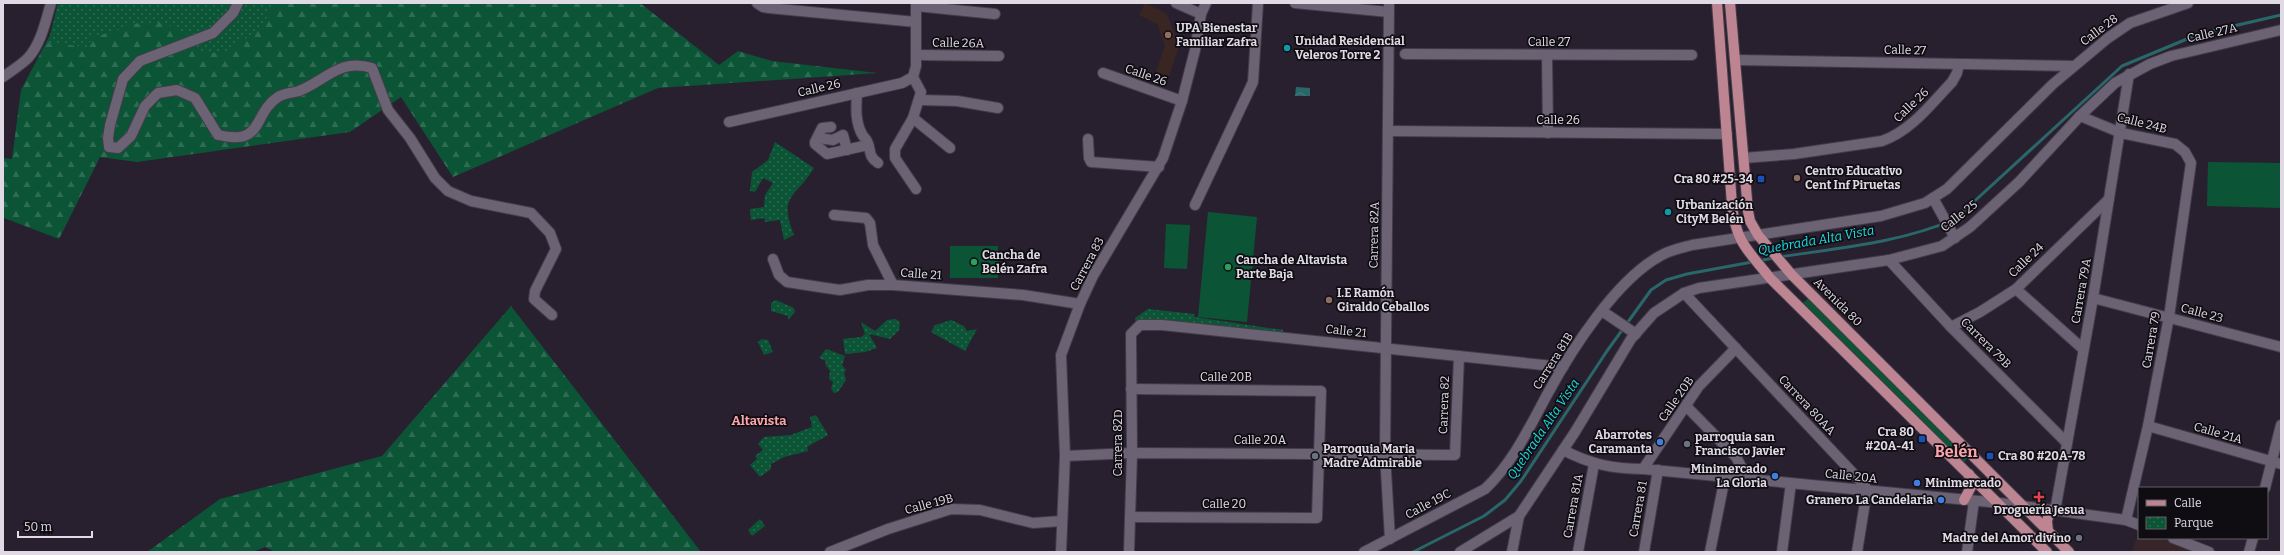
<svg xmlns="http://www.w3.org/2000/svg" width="2284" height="555" viewBox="0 0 2284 555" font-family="Bitter,serif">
	<defs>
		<pattern id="forest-firs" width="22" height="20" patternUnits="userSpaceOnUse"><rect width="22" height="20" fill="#0b5536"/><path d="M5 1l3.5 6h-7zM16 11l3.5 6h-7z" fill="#2e6d53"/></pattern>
		<pattern id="park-dots" width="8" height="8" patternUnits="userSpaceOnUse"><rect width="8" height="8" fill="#0b5536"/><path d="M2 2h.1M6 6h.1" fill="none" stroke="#2e6d53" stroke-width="1.8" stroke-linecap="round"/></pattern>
		<pattern id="water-waves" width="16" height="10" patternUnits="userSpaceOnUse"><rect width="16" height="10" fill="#29676a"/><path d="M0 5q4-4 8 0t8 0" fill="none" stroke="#487c7f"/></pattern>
	</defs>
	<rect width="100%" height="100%" fill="#28202f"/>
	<polygon fill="#392622" points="1145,3 1167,14 1179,46 1169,76 1156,72 1165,45 1157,24 1139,15"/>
	<polygon fill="#38252a" points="2139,530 2139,538 2160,538 2195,552 2132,552"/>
	<g fill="#0b5536">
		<polygon points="2208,162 2281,163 2280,208 2207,206"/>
		<polygon points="1208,212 1257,217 1247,322 1198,317"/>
		<polygon points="1166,224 1190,225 1187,269 1164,268"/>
		<rect x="950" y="246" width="48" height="32"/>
		<polygon points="1809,298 1968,458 1963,463 1803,303"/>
	</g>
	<g fill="url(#forest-firs)">
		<polygon points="67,3 640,3 719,65 738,51 772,61 877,73 658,88 453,177 401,97 350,132 137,162 100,157 59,239 4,218 3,220 3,158 12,159 21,90"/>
		<polygon points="511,306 701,552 275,552 265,547 253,552 147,552 220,499 382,456"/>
	</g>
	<g fill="url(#park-dots)">
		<polygon points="58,3 275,3 266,19 252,36 244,39 227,53 197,52 194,37 162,22 126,24 118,30 94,37 86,47 48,43"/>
		<path d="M 775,142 L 814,168 C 795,199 778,194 794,235 L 784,240 L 780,220 L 765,222 L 764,218 L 751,220 L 750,209 L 764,207 L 765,195 L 773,183 L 763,178 L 755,192 L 750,191 L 752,172 L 768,160 Z"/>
		<polygon points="776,300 794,308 795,312 788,320 788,316 771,311 771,303"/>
		<polygon points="1148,309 1194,314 1195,317 1283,330 1283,333 1136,324 1135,318"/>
		<polygon points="896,319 900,323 899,330 890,339 869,334 877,348 865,352 845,354 843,339 861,337 865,334 861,322 875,331 887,320"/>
		<polygon points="951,320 964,326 967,331 977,329 965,351 931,332 935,325"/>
		<polygon points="762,339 768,340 773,352 764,355 758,342"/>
		<polygon points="826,349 845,356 842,365 846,370 844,373 846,380 838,392 834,393 831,389 833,382 829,379 830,371 825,364 826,361 819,358"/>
		<polygon points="816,415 828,435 807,447 808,451 784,457 771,464 771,469 760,477 750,465 757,459 755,456 763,450 758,444 764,437 791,435 812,427 810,417"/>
		<polygon points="760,519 765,526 752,536 748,530"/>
	</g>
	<polygon fill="url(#water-waves)" points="1296,87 1310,88 1310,96 1295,96"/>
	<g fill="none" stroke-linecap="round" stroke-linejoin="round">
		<g stroke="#29676a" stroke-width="3">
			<path d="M 1779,257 C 1838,248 1900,243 1955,219 L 2122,66 L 2199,34 L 2281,15"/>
			<polyline points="1413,552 1484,516 1505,500 1521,481 1607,351 1651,290 1666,280 1687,274 1774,258"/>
		</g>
		<defs>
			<g id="minor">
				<path d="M 238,3 L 233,13 L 213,33 L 140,61 L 123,79 L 110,125 L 108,138 L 109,147 L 118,148 L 131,136 L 145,106 L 158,93 L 177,90 L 195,98 L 218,135 C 265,146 252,114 278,97 C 284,93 293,93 299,91 C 327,80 339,58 372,68 L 388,110 L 410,138 L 435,178 L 448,191 L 471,201 L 531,213 L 550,233 L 556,249 L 535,291 L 534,299 L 552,315"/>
				<polyline points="757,3 763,7 769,8 916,22"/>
				<polyline points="1176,3 1201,14"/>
				<polyline points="1295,3 1389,12"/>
				<polyline points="1389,3 1385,454 1390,539"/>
				<polyline points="916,6 995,14"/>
				<polyline points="1405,54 1692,55"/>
				<polyline points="916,55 999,56"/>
				<polyline points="1547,55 1548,133"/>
				<polyline points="1736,60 2073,66"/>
				<polyline points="1103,73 1182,101"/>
				<path d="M 3,77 C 11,71 21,65 28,58 C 41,44 46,20 51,3"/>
				<path d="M 857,93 C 856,108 855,123 863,136 C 864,137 867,140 867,141 C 872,151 867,155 878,163"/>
				<polyline points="920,100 957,101 998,108"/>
				<polyline points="2080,116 2121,133 2175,144 2185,152 2191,163 2169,317 2148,426 2126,520"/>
				<polyline points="913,118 950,148"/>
				<polyline points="729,122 902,83 913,77"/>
				<polyline points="831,127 822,128 815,142 815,144 827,154 868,145"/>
				<polyline points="1389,131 1727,134"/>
				<polyline points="818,138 833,140 843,135 847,150"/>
				<polyline points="1088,139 1089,158 1091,162 1159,167"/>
				<path d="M 1744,158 L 1794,154 L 1882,141 C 1911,131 1931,104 1952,82 L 1957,73 L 1959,64"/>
				<polyline points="916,189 895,158 895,149 913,118 921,92 913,77 916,66 916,3"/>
				<polyline points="1933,198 1955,238"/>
				<polyline points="1195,205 1253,82 1258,3"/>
				<polyline points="834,215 866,218 870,223 873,245 893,285"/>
				<polyline points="773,259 779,275 787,282 826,288 840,290 868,285 893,285 1023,295 1080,304"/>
				<polyline points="1889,260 1951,327 2067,443"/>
				<polyline points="2016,289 2083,349"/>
				<polyline points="1684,293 1865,486 1867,490 1857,552"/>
				<polyline points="2093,298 2281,347"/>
				<polyline points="1602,311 1636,334"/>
				<polyline points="1951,327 1980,312 2016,289 2109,199"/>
				<polyline points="1686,406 1736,457 1742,468 1742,478"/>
				<polyline points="2148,426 2281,464"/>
				<path d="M 1563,450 C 1590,464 1613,469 1643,469 L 2000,503 L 2126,520 L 2139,525"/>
				<polyline points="1065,456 1132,453 1455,455 1459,356"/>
				<polyline points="1643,469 1699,386 1736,348"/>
				<polyline points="2265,488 2281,425"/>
				<polyline points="2055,511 2093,298 2129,74"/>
				<polyline points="1130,517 1317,518 1321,391 1131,389"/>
				<polyline points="2173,538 2209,552"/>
				<polyline points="830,552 888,529 951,509 980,510 1033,523 1062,521"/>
				<polyline points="1061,552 1065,456 1061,355 1080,304 1093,276 1163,158 1182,101 1195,50 1201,14 1206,3"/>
				<polyline points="1129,552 1132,453 1131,334 1140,325 1162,325 1563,367"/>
				<path d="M 1364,552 L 1485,489 C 1513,463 1530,426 1548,393 C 1572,349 1616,280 1660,256 C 1670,250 1681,248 1692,245 L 1881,216 L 1925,203 L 1947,189 L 2053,84 L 2108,38 L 2130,23 L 2188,3"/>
				<polyline points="1460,552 1519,516 1575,432 1631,339 1654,313 1684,293 1699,288 1889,260 1942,246 1970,227 2019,182 2080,116 2115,83 2150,64 2171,56 2281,30"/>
				<polyline points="1512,552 1519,516"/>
				<polyline points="1578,552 1594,464"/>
				<polyline points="1644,552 1658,470"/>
				<polyline points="1710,552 1725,477"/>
				<polyline points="1782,552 1791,483"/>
				<polyline points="1967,552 1974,501"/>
				<polyline points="2249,552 2253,538"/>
			</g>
			<g id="major">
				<path d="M 1717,3 L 1732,205 C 1736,243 1748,250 1770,278 L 2047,552"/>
				<polyline points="1730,3 1748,211 1750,221 1758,235 1792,275 2069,552"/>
				<polyline points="1964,500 1971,487 1969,474"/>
				<polyline points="2048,531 2047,521 2050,510"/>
			</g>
		</defs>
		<use href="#minor" stroke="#433c48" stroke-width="12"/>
		<use href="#major" stroke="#433c48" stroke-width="12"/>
		<use href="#minor" stroke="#6b6274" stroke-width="10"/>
		<use href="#major" stroke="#bd8491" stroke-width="10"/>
	</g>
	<g fill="#8d6e63" stroke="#0f0c12" stroke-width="1.5">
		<circle cx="1168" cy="35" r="4"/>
		<circle cx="1797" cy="178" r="4"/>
		<circle cx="1329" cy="300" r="4"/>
	</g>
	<g fill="#0f9aa8" stroke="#0f0c12" stroke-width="1.5">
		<circle cx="1287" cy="48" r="4"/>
		<circle cx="1668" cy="212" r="4"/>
	</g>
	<g fill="#1a4fb4" stroke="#0f0c12" stroke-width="1.5">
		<rect x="1757" y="175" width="8" height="8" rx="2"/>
		<rect x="1918" y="435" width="8" height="8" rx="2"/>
		<rect x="1986" y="452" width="8" height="8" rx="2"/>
	</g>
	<g fill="#2e9e5b" stroke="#0f0c12" stroke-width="1.5">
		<circle cx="974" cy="262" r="4"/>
		<circle cx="1228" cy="267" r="4"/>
	</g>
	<g fill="#3f7fe0" stroke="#0f0c12" stroke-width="1.5">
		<circle cx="1660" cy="442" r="4"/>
		<circle cx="1775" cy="476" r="4"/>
		<circle cx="1917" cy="483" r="4"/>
		<circle cx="1941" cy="500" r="4"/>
	</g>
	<g fill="#6b7280" stroke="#0f0c12" stroke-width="1.5">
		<circle cx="1687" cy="444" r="4"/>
		<circle cx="1315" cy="456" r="4"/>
		<circle cx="2079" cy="538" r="4"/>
	</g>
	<path fill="#e0444e" stroke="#0f0c12" stroke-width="1.5" d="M2037 491h4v4h4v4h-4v4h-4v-4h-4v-4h4z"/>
	<g text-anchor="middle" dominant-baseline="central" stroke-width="3.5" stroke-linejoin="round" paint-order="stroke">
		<g font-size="12" font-weight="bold" fill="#e0dae5" stroke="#0f0c12" text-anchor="start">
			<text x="1176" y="28">UPA Bienestar<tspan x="1176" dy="14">Familiar Zafra</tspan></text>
			<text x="1295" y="41">Unidad Residencial<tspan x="1295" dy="14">Veleros Torre 2</tspan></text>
			<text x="1805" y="171">Centro Educativo<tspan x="1805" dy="14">Cent Inf Piruetas</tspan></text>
			<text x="1753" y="179" text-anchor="end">Cra 80 #25-34</text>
			<text x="1676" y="205">Urbanización<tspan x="1676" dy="14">CityM Belén</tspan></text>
			<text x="982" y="255">Cancha de<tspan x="982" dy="14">Belén Zafra</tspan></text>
			<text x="1236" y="260">Cancha de Altavista<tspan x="1236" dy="14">Parte Baja</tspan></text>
			<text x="1337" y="293">I.E Ramón<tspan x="1337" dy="14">Giraldo Ceballos</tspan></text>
			<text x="1914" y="432" text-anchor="end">Cra 80<tspan x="1914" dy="14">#20A-41</tspan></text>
			<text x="1652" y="435" text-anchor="end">Abarrotes<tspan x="1652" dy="14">Caramanta</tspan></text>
			<text x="1695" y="437">parroquia san<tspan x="1695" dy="14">Francisco Javier</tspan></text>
			<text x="1323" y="449">Parroquia Maria<tspan x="1323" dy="14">Madre Admirable</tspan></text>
			<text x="1998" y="456">Cra 80 #20A-78</text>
			<text x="1767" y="469" text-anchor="end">Minimercado<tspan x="1767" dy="14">La Gloria</tspan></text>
			<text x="1925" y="483">Minimercado</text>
			<text x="1933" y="500" text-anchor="end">Granero La Candelaria</text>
			<text x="2039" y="510" text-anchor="middle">Droguería Jesua</text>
			<text x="2071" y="538" text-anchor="end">Madre del Amor divino</text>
		</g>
		<g font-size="12" fill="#e0dae5" stroke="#0f0c12">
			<text transform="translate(2099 30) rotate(-37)">Calle 28</text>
			<text transform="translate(2212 33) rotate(-13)">Calle 27A</text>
			<text x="1549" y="42">Calle 27</text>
			<text transform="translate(958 43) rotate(1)">Calle 26A</text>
			<text transform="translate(1905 50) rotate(1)">Calle 27</text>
			<text transform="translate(1146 75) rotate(19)">Calle 26</text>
			<text transform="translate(819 88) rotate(-13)">Calle 26</text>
			<text transform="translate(1911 105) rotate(-44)">Calle 26</text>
			<text x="1558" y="120">Calle 26</text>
			<text transform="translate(2142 123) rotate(14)">Calle 24B</text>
			<text transform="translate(1959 216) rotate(-38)">Calle 25</text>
			<text transform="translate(1374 235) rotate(-89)">Carrera 82A</text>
			<text transform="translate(2026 260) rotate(-44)">Calle 24</text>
			<text transform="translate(1087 264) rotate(-62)">Carrera 83</text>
			<text transform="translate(921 274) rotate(4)">Calle 21</text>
			<text transform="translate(2081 291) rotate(-80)">Carrera 79A</text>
			<text transform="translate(1838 302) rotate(45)">Avenida 80</text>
			<text transform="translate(2202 313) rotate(15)">Calle 23</text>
			<text transform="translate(1346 331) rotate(6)">Calle 21</text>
			<text transform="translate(2151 340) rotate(-80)">Carrera 79</text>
			<text transform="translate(1986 343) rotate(45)">Carrera 79B</text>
			<text transform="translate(1553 361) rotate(-58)">Carrera 81B</text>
			<text x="1226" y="377">Calle 20B</text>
			<text transform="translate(1676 399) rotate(-55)">Calle 20B</text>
			<text transform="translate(1444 405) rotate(-88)">Carrera 82</text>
			<text transform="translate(1807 405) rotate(47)">Carrera 80AA</text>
			<text transform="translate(2218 433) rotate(16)">Calle 21A</text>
			<text x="1260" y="440">Calle 20A</text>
			<text transform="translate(1118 443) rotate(-90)">Carrera 82D</text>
			<text transform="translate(1851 476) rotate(6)">Calle 20A</text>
			<text transform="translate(929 504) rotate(-15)">Calle 19B</text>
			<text x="1224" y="504">Calle 20</text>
			<text transform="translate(1428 504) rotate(-28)">Calle 19C</text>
			<text transform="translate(1573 506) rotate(-80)">Carrera 81A</text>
			<text transform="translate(1638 509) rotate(-80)">Carrera 81</text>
		</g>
		<g font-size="13" font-style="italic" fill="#18dce3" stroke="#0f0c12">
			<text transform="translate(1816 240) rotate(-10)">Quebrada Alta Vista</text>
			<text transform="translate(1543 429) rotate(-56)">Quebrada Alta Vista</text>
		</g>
		<g font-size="13" font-weight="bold" fill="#faa5ac" stroke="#0f0c12">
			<text x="759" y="420">Altavista</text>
		</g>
		<g font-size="16" font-weight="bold" fill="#faa5ac" stroke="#0f0c12">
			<text x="1956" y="451">Belén</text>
		</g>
	</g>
	<rect width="2284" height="555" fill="none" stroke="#e0dae5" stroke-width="8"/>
	<rect x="2138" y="487" width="130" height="52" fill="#0f0c12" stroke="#635e66"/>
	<rect x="2146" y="500" width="20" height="6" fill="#bd8491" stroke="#635e66"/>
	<text x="2174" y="507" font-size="12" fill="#e0dae5">Calle</text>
	<rect x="2146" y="517" width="20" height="12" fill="url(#park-dots)" stroke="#635e66"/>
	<text x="2174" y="527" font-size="12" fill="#e0dae5">Parque</text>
	<path d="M18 531v6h74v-6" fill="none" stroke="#e0dae5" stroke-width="2"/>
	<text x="24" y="531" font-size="12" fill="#e0dae5" stroke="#0f0c12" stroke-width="3" paint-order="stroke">50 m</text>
</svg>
